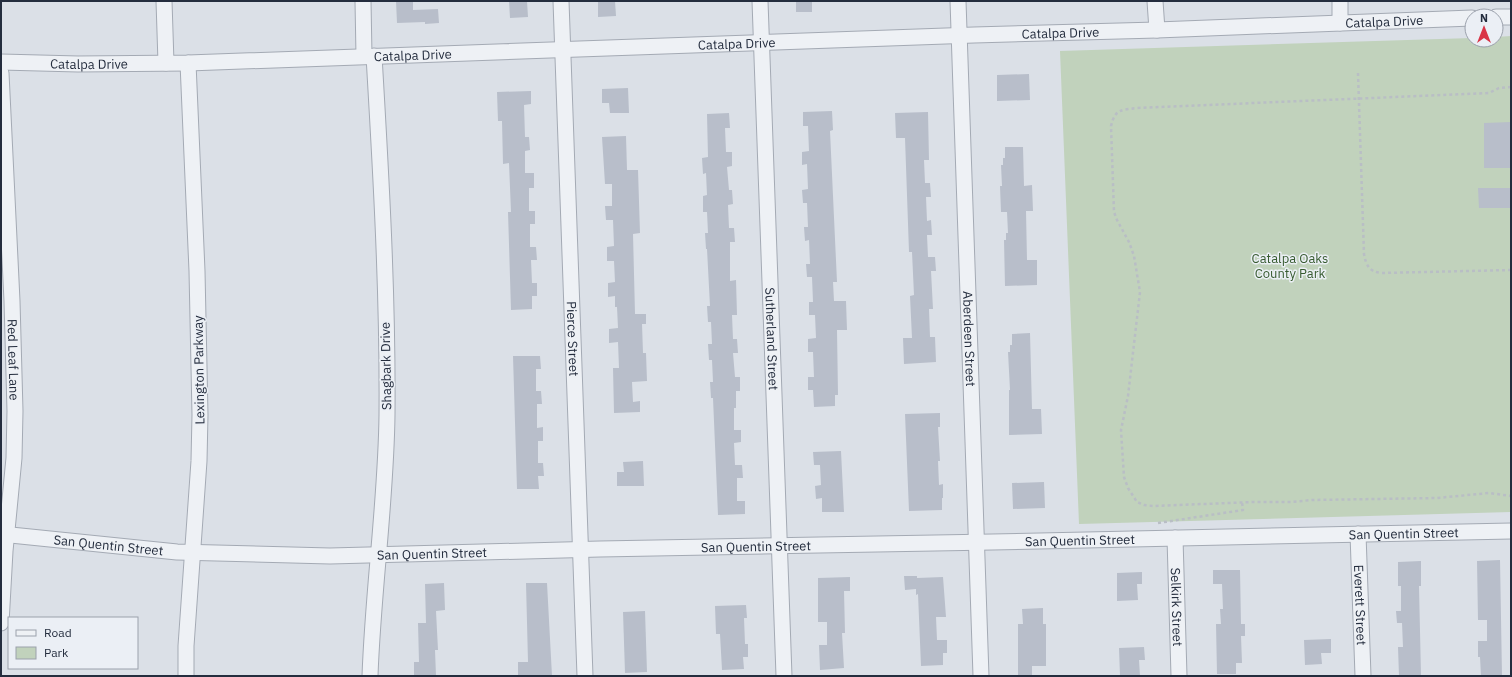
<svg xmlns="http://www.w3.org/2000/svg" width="1512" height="677" viewBox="0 0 1512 677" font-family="'IBM Plex Sans',sans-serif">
	<rect width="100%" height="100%" fill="#dbe0e7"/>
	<polygon fill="#c1d2bc" points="1511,36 1511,512 1079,524 1060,51 1472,38 1472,40 1496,40 1496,37"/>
	<g fill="#b8beca">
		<polygon points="396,1 413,1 413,10 438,9 439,23 425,24 425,22 397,23"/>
		<polygon points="509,1 527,1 528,17 510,18"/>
		<polygon points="598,1 615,1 616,16 598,17"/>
		<rect x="796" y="1" width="16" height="11"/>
		<polygon points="1029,74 1030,100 997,101 997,75"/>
		<polygon points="628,88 629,113 610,113 609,103 602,103 602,89"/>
		<polygon points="531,91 531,104 524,105 525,137 529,137 530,150 525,151 525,173 534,173 534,188 529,188 529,211 535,211 535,224 530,224 530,247 536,247 537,260 531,260 532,283 537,283 537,296 532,296 532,309 511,310 508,212 511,212 509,163 503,164 502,121 498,121 497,92"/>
		<polygon points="832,111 833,130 830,131 837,282 833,282 834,301 846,301 847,330 837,330 838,395 835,395 835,406 814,407 813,390 808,390 808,377 814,377 813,352 808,352 808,339 816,338 815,315 809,315 809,302 813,302 812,277 807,277 806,264 810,264 809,240 805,241 804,227 808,227 807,203 803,203 802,190 808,189 807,164 802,165 802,152 809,151 808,126 803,126 803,112"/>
		<polygon points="928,112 929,160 924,160 925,183 930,183 931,197 926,197 927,221 931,220 932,235 927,235 928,257 935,257 936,271 931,271 933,309 929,309 930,337 935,337 936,362 904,364 903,338 912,338 910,296 914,295 912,252 909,252 905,138 896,138 895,113"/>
		<polygon points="729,113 730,128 725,128 726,152 732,152 732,166 727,167 729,190 732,190 733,204 728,205 729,228 734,228 735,242 730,242 730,281 736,280 737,315 732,315 733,339 737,339 738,353 733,353 735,377 740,377 740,391 736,391 736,408 734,408 734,430 741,430 741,442 734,443 735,465 742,465 743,478 737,478 737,501 745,501 745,514 718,515 713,398 711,398 710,382 713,382 712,360 709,360 708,344 712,344 711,322 708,322 707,306 710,306 707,249 706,249 705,233 708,233 707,212 703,212 703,196 707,195 706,173 703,174 702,158 708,157 707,114"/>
		<polygon points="1511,122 1511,168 1484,168 1484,123"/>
		<polygon points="626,136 627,170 638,170 640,233 633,234 635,314 646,314 646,324 642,324 643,353 646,353 647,381 632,382 633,402 640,401 640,412 614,413 613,368 619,368 618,342 609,343 609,329 618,328 617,307 615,307 615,296 608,297 608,283 615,282 614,261 607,261 607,247 614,246 613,220 606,220 605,206 612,206 612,184 605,184 602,137"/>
		<polygon points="1005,147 1023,147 1024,186 1032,185 1033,211 1026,211 1027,260 1037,260 1037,285 1005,286 1004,240 1006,240 1006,233 1008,233 1007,212 1001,212 1000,186 1002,186 1001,165 1003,165 1003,158 1005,158"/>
		<polygon points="1478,188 1511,188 1511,208 1479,208"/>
		<polygon points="1030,333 1032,409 1041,409 1042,434 1009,435 1009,390 1010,390 1008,352 1010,352 1010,345 1012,345 1012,334"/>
		<polygon points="513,356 540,356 541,369 536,369 536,391 541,391 542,404 537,404 537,428 543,427 543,441 538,441 538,463 543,463 544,476 538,476 539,489 517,489"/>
		<polygon points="940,413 940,427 938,427 940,461 938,461 939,485 943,484 943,498 942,498 942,510 909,511 905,414"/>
		<polygon points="841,451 844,512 822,512 822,498 816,499 815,486 821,485 820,465 814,465 813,452"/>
		<polygon points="643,461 644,486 617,486 617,472 624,472 623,462"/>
		<polygon points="1044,482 1045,508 1013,509 1012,483"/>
		<polygon points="1500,560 1502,676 1481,676 1480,657 1478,657 1478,641 1487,641 1487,620 1478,620 1477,561"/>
		<polygon points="1421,561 1421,586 1419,586 1421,676 1399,676 1398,647 1403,647 1402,623 1397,623 1396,611 1401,611 1401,586 1398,586 1398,562"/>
		<polygon points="1213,570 1240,570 1241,624 1245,624 1245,636 1241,636 1242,663 1236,663 1236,674 1217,674 1216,624 1221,624 1220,609 1223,609 1222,584 1213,584"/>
		<polygon points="1142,572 1142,584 1137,584 1138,600 1117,601 1117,573"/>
		<polygon points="904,576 917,576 917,578 943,577 946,617 936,617 937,640 947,640 947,653 943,653 943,665 921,666 918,594 916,595 916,589 905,590"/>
		<polygon points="850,577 850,591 844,591 845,633 842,633 844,668 820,670 819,645 827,645 827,622 818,622 818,578"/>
		<polygon points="444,583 445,610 436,611 438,650 435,650 436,676 414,676 414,662 419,662 418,623 426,623 425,584"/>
		<polygon points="526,583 547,583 552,676 518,676 518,662 528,662"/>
		<polygon points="746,605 747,618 744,618 745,644 748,644 748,657 743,657 744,669 722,670 720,634 716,634 715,606"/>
		<polygon points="1043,608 1043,624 1046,624 1046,666 1032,666 1032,675 1018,676 1018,624 1023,624 1022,609"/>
		<polygon points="645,611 647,672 625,673 623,612"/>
		<polygon points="1331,639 1331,653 1321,653 1322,664 1305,665 1304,640"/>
		<polygon points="1144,647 1145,660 1139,660 1140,676 1120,676 1119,648"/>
	</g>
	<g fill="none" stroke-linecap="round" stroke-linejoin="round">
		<defs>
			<g id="minor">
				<polyline points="164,1 166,63"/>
				<polyline points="363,1 364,56"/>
				<path id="s1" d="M 561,1 L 585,676"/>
				<path id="s2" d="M 760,1 L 784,676"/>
				<path id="s3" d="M 958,1 L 981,676"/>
				<polyline points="1155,1 1157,30"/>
				<polyline points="1340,1 1340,23"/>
				<polyline points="1496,17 1511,17"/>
				<path id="s4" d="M 1,62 L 78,64 L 188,63 L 974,35 L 1157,30 L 1472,18"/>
				<path id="s5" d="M 1,73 L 12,301 L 15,411 L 14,458 L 5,551 L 1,623"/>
				<path id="s6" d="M 1,534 L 177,552 L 330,556 L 600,549 L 992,542 L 1511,531"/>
				<path id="s7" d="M 1358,534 L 1363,676"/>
				<path id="s8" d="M 1175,538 L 1179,676"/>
				<polyline points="186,676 186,646 199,461 200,415 197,271 188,63"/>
				<path d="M 370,676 C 373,589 386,502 387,415 C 388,296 381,174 374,56"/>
			</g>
		</defs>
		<use href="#minor" stroke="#a4aab4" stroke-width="17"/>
		<g stroke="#b9bec5" stroke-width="2.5" stroke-dasharray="3 3" stroke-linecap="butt">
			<path d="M 1358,73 L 1364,254 C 1366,266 1370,272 1382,273 L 1511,270"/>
			<path d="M 1511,87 L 1499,88 L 1489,93 L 1137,108 C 1121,110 1115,109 1111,126 L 1114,212 L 1117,220 L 1129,242 L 1134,256 L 1140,292 L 1128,396 L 1121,430 L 1124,477 L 1128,488 L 1137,502 L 1144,505 L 1153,506 L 1254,502 L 1291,502 L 1312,500 L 1437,498 L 1489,493 L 1511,496"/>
			<polyline points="1158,523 1243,510 1242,502"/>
		</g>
		<use href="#minor" stroke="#eef1f5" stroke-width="15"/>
	</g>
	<g text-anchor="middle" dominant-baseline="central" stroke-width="3" stroke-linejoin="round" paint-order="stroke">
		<g font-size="13" fill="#242d3e" stroke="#ebeff5">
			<text stroke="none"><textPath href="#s4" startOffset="1384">Catalpa Drive</textPath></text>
			<text stroke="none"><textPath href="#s4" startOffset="1060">Catalpa Drive</textPath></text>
			<text stroke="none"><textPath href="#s4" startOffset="736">Catalpa Drive</textPath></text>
			<text stroke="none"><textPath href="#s4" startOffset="412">Catalpa Drive</textPath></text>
			<text stroke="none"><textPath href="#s4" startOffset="88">Catalpa Drive</textPath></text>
			<text stroke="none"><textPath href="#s1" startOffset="338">Pierce Street</textPath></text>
			<text stroke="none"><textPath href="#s2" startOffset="338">Sutherland Street</textPath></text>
			<text stroke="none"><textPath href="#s3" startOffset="338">Aberdeen Street</textPath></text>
			<text stroke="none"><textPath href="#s5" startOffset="287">Red Leaf Lane</textPath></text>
			<text transform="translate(386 366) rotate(-91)">Shagbark Drive</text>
			<text transform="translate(199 370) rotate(-91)">Lexington Parkway</text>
			<text stroke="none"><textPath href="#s6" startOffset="1404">San Quentin Street</textPath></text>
			<text stroke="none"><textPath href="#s6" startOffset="1080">San Quentin Street</textPath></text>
			<text stroke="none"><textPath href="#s6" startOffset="108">San Quentin Street</textPath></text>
			<text stroke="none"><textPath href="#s6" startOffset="756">San Quentin Street</textPath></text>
			<text stroke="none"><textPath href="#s6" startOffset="432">San Quentin Street</textPath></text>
			<text stroke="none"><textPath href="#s7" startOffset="71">Everett Street</textPath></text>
			<text stroke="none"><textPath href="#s8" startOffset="69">Selkirk Street</textPath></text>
		</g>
		<g font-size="13" fill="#375b30" stroke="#ebeff5">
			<text x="1290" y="258">Catalpa Oaks<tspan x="1290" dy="15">County Park</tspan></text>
		</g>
	</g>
	<rect width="1512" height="677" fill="none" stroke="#242d3e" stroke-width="4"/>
	<rect x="8" y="617" width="130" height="52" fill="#ebeff5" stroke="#9ba1ac"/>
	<rect x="16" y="630" width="20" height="6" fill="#eef1f5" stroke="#9ba1ac"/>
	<text x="44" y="637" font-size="12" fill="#242d3e">Road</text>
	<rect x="16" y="647" width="20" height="12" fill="#c1d2bc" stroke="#9ba1ac"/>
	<text x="44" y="657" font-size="12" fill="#242d3e">Park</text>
	<g transform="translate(1484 28)"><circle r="19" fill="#ebeff5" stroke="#9ba1ac"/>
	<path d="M0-3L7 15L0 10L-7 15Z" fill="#d93446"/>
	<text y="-6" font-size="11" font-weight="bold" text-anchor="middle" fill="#242d3e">N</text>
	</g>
</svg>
